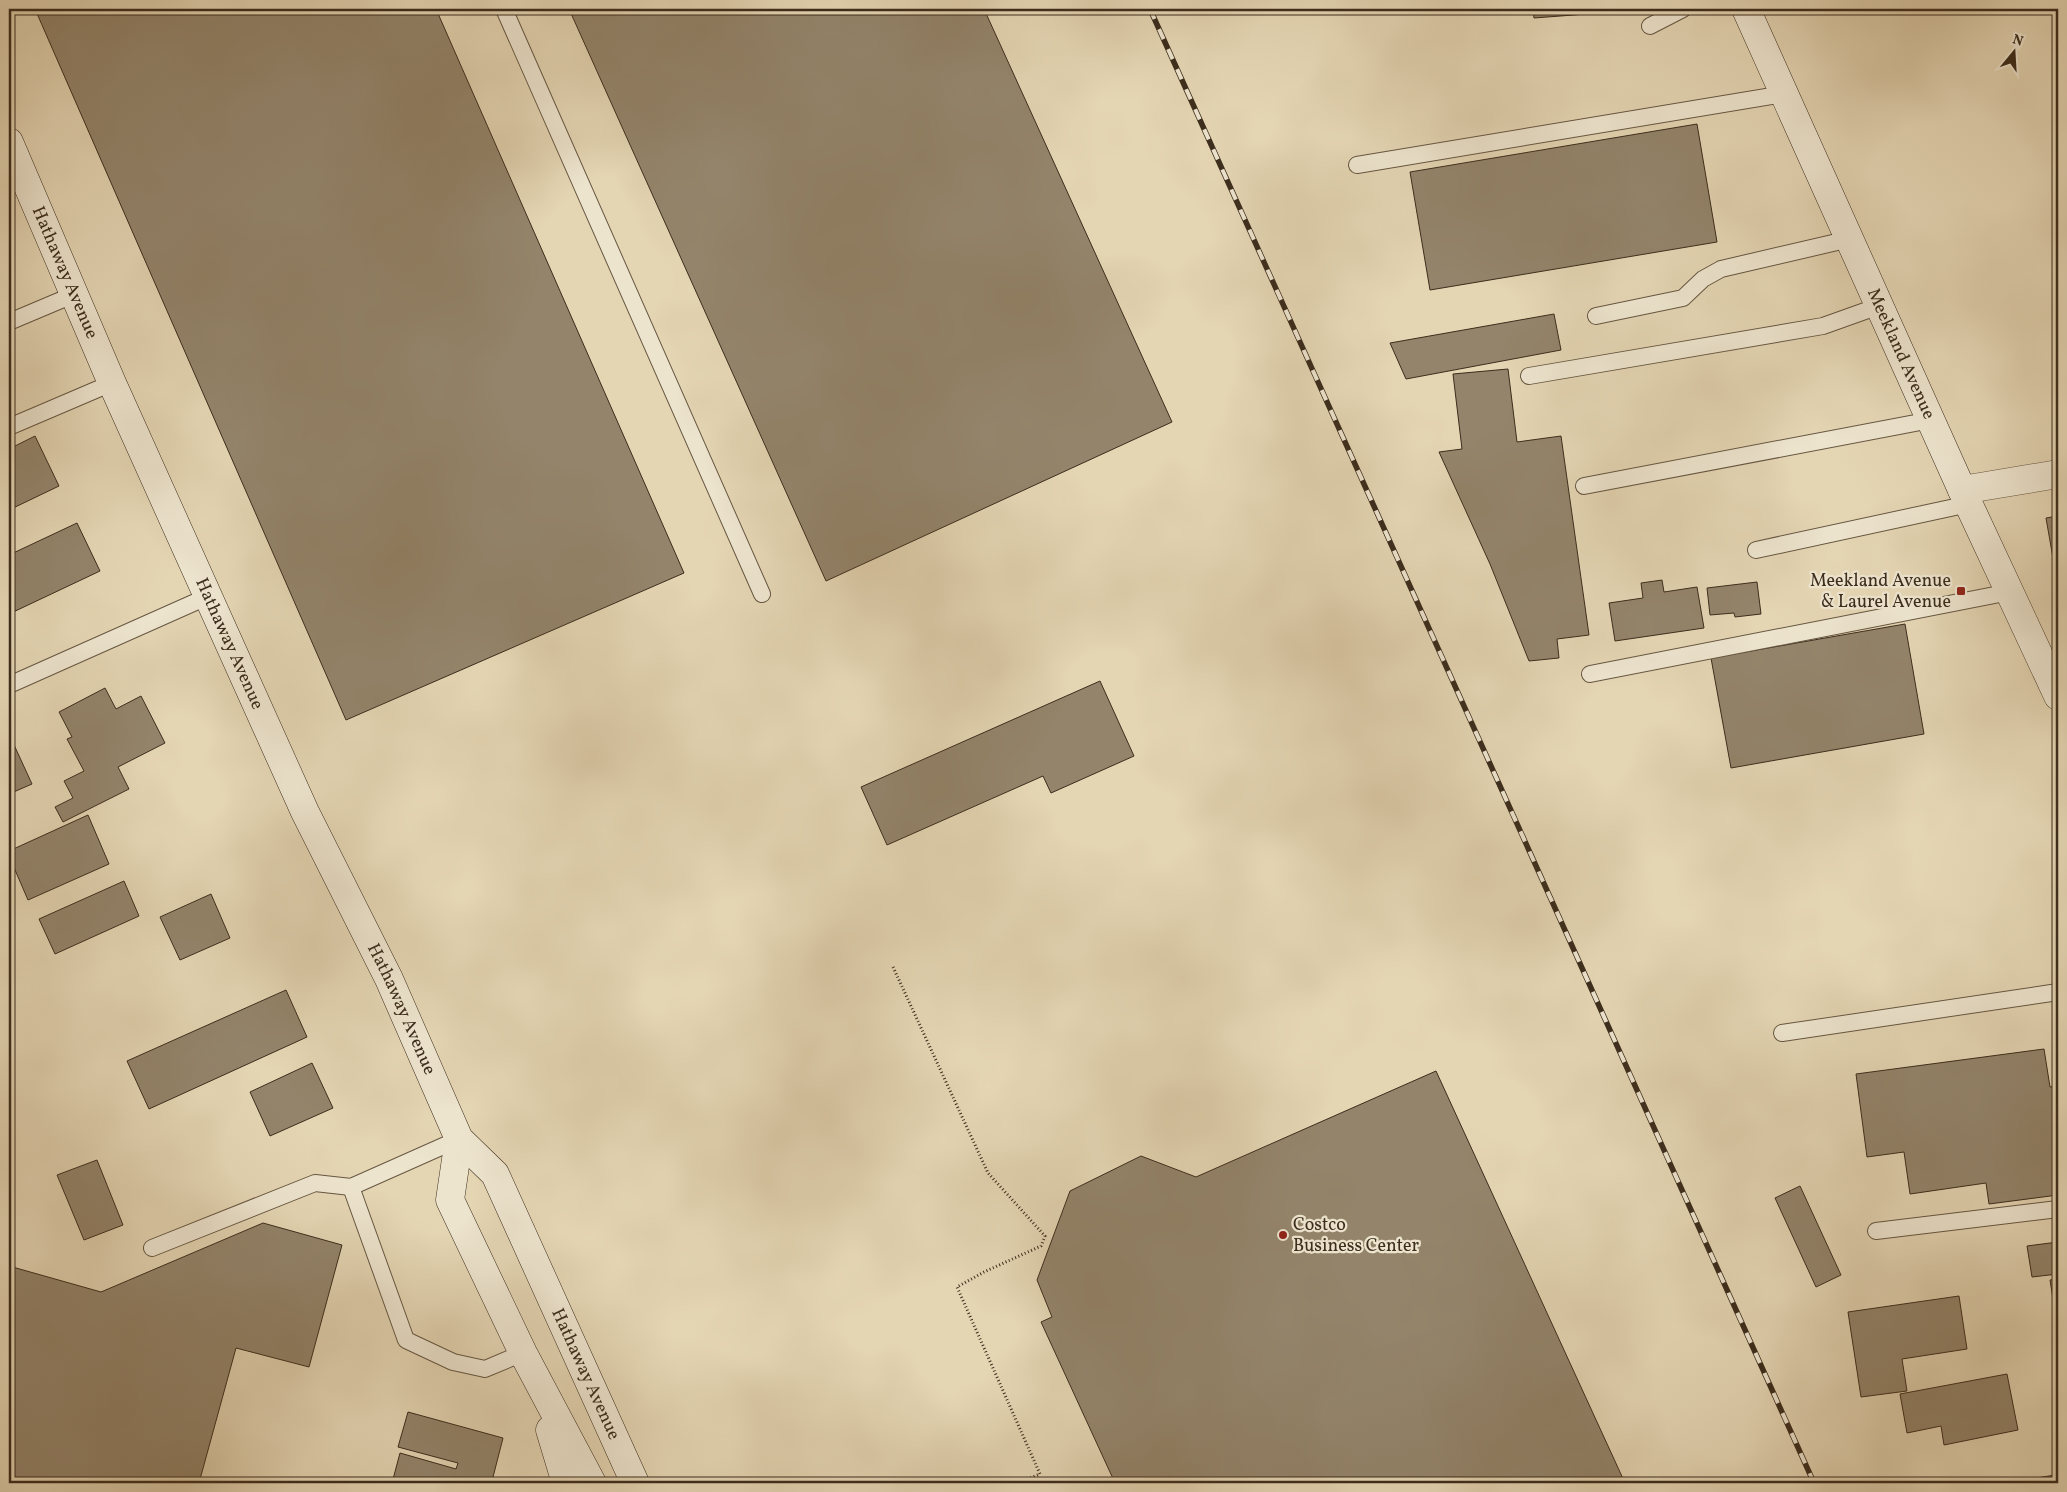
<svg xmlns="http://www.w3.org/2000/svg" width="2067" height="1492" viewBox="0 0 2067 1492" font-family="Vollkorn,serif">
	<rect width="100%" height="100%" fill="#e4d5b3"/>
	<filter id="stains"><feTurbulence type="fractalNoise" baseFrequency=".004" numOctaves="4"/><feColorMatrix values="0 0 0 0 .2 0 0 0 0 .09 0 0 0 0 .02 0 0 0 .5 -.17"/></filter>
	<radialGradient id="worn" r=".72"><stop offset=".6" stop-color="#630" stop-opacity="0"/><stop offset="1" stop-color="#630" stop-opacity=".3"/></radialGradient>
	<g fill="#93846b" stroke="#3c2d1d">
		<polygon points="35,9 436,9 684,573 346,720"/>
		<polygon points="569,9 984,9 1172,422 826,581"/>
		<polygon points="1533,9 1613,9 1613,12 1534,18"/>
		<polygon points="1697,124 1717,242 1430,290 1410,172"/>
		<polygon points="1554,314 1561,350 1406,379 1390,343"/>
		<polygon points="1508,369 1517,442 1561,436 1589,635 1557,639 1559,658 1529,661 1490,564 1439,452 1462,449 1453,374"/>
		<polygon points="35,436 59,486 9,510 9,449"/>
		<polygon points="2058,516 2058,563 2054,564 2046,518"/>
		<polygon points="77,523 100,571 9,614 9,555"/>
		<polygon points="1662,580 1664,592 1697,587 1704,628 1615,641 1609,603 1643,598 1641,583"/>
		<polygon points="1757,582 1761,614 1735,617 1734,613 1710,615 1707,588"/>
		<polygon points="1905,624 1924,734 1731,768 1711,658"/>
		<polygon points="1100,681 1134,756 1051,793 1043,776 887,845 861,787"/>
		<polygon points="105,688 116,709 141,696 165,743 118,767 129,789 63,822 55,807 73,798 64,781 84,771 67,739 72,737 59,712"/>
		<polygon points="9,734 32,784 9,794"/>
		<polygon points="88,815 109,864 28,900 9,856 9,851"/>
		<polygon points="124,881 139,916 55,954 39,919"/>
		<polygon points="211,894 230,938 180,960 160,917"/>
		<polygon points="286,990 307,1037 149,1109 127,1061"/>
		<polygon points="2044,1049 2050,1087 2058,1086 2058,1195 1989,1204 1986,1183 1910,1194 1904,1152 1867,1157 1856,1074"/>
		<polygon points="312,1063 333,1108 270,1136 250,1092"/>
		<polygon points="1436,1071 1625,1483 1115,1483 1041,1322 1052,1317 1037,1280 1070,1191 1141,1156 1196,1177"/>
		<polygon points="97,1160 123,1225 84,1240 57,1175"/>
		<polygon points="1800,1186 1841,1275 1816,1287 1775,1198"/>
		<polygon points="263,1223 342,1245 309,1367 236,1348 199,1483 9,1483 9,1266 101,1292"/>
		<polygon points="2058,1242 2058,1274 2032,1277 2027,1246"/>
		<polygon points="2058,1279 2058,1323 2057,1324 2050,1280"/>
		<polygon points="1959,1296 1967,1349 1902,1359 1907,1391 1861,1397 1848,1312"/>
		<polygon points="2007,1374 2018,1430 1944,1445 1941,1426 1907,1433 1900,1394"/>
		<polygon points="408,1412 503,1438 492,1481 501,1483 392,1483 400,1453 456,1469 458,1463 398,1447"/>
		<polygon points="2055,1475 2057,1483 2006,1483"/>
	</g>
	<g fill="none" stroke-linecap="round" stroke-linejoin="round">
		<defs>
			<g id="lane">
				<polyline points="504,9 762,594"/>
				<polyline points="1650,26 1683,9"/>
				<polyline points="1357,165 1784,94"/>
				<polyline points="1596,316 1683,298 1703,279 1721,269 1850,239"/>
				<polyline points="9,322 73,295"/>
				<polyline points="1529,376 1823,326 1879,306"/>
				<polyline points="9,427 112,383"/>
				<polyline points="1584,486 1931,420"/>
				<polyline points="1756,550 1969,504"/>
				<polyline points="1590,674 2010,592"/>
				<polyline points="9,685 209,596"/>
				<polyline points="1782,1033 2058,992"/>
				<polyline points="351,1187 406,1340 453,1362 485,1369 523,1353"/>
				<polyline points="1876,1231 2058,1209"/>
				<polyline points="152,1248 315,1183 351,1187 459,1139"/>
			</g>
			<polyline id="street" points="1962,490 2058,474"/>
			<g id="secondary">
				<path id="s1" d="M 1746,9 L 1962,490 L 2058,696"/>
				<path id="s2" d="M 9,142 L 112,383 L 305,812 L 389,979 L 459,1139 L 495,1174 L 635,1483"/>
				<polyline points="459,1139 450,1200 523,1353 592,1483"/>
				<polyline points="550,1430 566,1483"/>
			</g>
		</defs>
		<use href="#lane" stroke="#665742" stroke-width="18"/>
		<use href="#street" stroke="#665742" stroke-width="29"/>
		<use href="#secondary" stroke="#3c2d1d" stroke-width="29"/>
		<polyline stroke="#3c2d1d" stroke-width="3" stroke-dasharray="1 2.5" stroke-linecap="butt" points="893,967 988,1173 1045,1236 1041,1246 984,1272 957,1287 1040,1474 1018,1483"/>
		<use href="#lane" stroke="#ede4ce" stroke-width="16"/>
		<use href="#street" stroke="#ede4ce" stroke-width="28"/>
		<use href="#secondary" stroke="#ede4ce" stroke-width="28"/>
		<defs>
			<polyline id="rail" points="1150,9 1814,1483"/>
		</defs>
		<use href="#rail" stroke="#3c2d1d" stroke-width="5.5"/>
		<use href="#rail" stroke="#ede4ce" stroke-width="4" stroke-dasharray="11" stroke-linecap="butt"/>
	</g>
	<g fill="#8f2418" stroke="#ede4ce" stroke-width="2">
		<rect x="1956" y="586" width="10" height="10" rx="2.5"/>
		<circle cx="1283" cy="1235" r="5"/>
	</g>
	<g text-anchor="middle" dominant-baseline="central" stroke-width="4.5" stroke-linejoin="round" paint-order="stroke">
		<g font-size="18" fill="#3c2d1d" stroke="#ede4ce">
			<text stroke="none"><textPath href="#s2" startOffset="142">Hathaway Avenue</textPath></text>
			<text stroke="none"><textPath href="#s1" startOffset="378">Meekland Avenue</textPath></text>
			<text stroke="none"><textPath href="#s2" startOffset="548">Hathaway Avenue</textPath></text>
			<text stroke="none"><textPath href="#s2" startOffset="952">Hathaway Avenue</textPath></text>
			<text stroke="none"><textPath href="#s2" startOffset="1364">Hathaway Avenue</textPath></text>
		</g>
		<g font-size="18" fill="#3c2d1d" stroke="#ede4ce" text-anchor="end">
			<text x="1951" y="581">Meekland Avenue<tspan x="1951" dy="21">&amp; Laurel Avenue</tspan></text>
			<text x="1293" y="1225" text-anchor="start">Costco<tspan x="1293" dy="21">Business Center</tspan></text>
		</g>
	</g>
	<rect width="2067" height="1492" fill="none" stroke="#e4d5b3" stroke-width="30"/>
	<rect x="10" y="10" width="2047" height="1472" fill="none" stroke="#3c2d1d" stroke-width="2.5"/>
	<rect x="15" y="15" width="2037" height="1462" fill="none" stroke="#3c2d1d"/>
	<g transform="translate(2014 52) rotate(18)" stroke="#ede4ce" stroke-width="4" paint-order="stroke">
	<path d="M0-4L9 19L0 12L-9 19Z" fill="#3c2d1d"/>
	<text y="-8" font-size="14" font-weight="bold" text-anchor="middle" fill="#3c2d1d">N</text>
	</g>
	<rect width="100%" height="100%" filter="url(#stains)"/>
	<rect width="100%" height="100%" fill="url(#worn)"/>
</svg>
